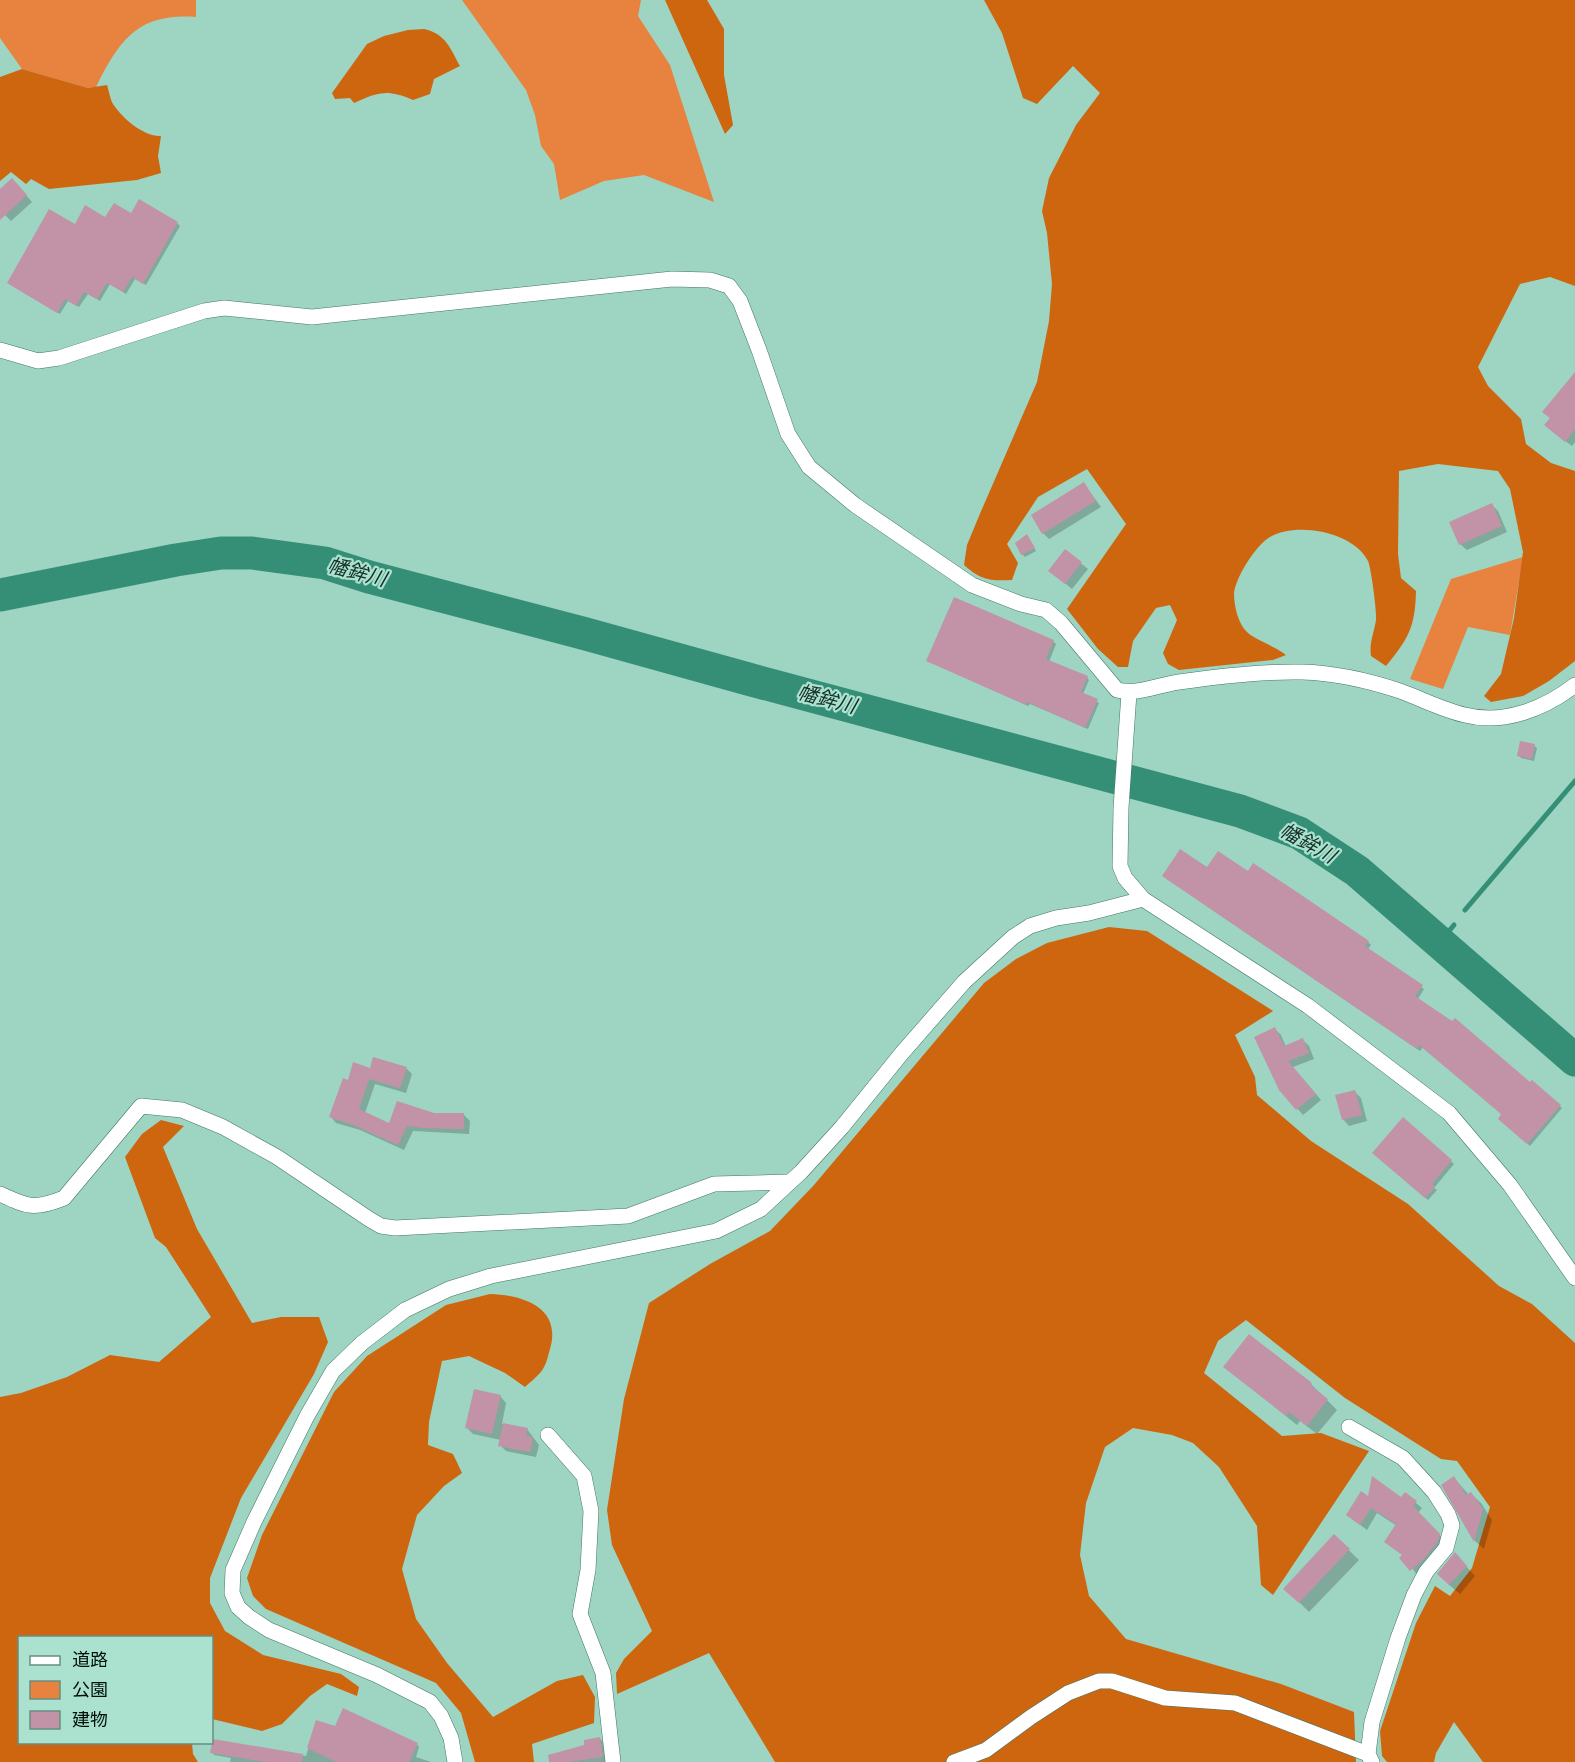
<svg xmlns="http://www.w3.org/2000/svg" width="1575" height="1762" viewBox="0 0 1575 1762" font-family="Helvetica,'Noto Sans JP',sans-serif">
	<rect width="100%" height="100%" fill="#9ed4c2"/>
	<g fill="#e7833e">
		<path d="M 0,0 L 196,0 L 196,17 C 138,13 120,39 96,87 L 88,88 L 22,69 L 0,38 Z"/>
		<polygon points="462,0 641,0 638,16 670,65 714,202 644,175 604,181 560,200 554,164 541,146 535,115 526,90"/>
		<polygon points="1523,557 1510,635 1468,627 1443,689 1410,679 1451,579"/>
	</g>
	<g fill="#cd660f">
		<polygon points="665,0 707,0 724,29 724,75 733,125 725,134"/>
		<path d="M 984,0 L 1575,0 L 1575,286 L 1550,277 L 1520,284 L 1478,367 L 1488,386 L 1521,419 L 1526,444 L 1551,463 L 1575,471 L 1575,661 L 1549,681 L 1523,696 L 1491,702 L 1484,696 L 1501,674 L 1514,618 L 1523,552 L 1510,489 L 1498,471 L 1438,464 L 1399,471 L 1398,554 L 1401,578 L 1416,591 C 1415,627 1409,638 1386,666 L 1371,656 C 1369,643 1374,633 1376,620 C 1377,613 1371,567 1368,561 C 1354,532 1297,521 1270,537 C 1256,545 1235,578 1234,594 C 1234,605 1238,624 1247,632 C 1255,640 1275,646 1286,655 L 1273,660 L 1179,670 L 1168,664 L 1163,653 L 1177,620 L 1170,605 L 1156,608 L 1133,641 L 1128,667 L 1118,667 L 1098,649 L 1067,609 L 1126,524 L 1087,469 L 1038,497 L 1007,544 L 1018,563 L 1012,580 C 989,581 981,580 964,565 L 967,545 L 979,516 L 1037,382 L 1049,321 L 1052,284 L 1047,233 L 1042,211 L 1049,178 L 1076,125 L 1100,93 L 1073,66 L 1037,104 L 1023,98 L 1002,33 Z"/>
		<path d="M 424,29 C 446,34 450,48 460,66 L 434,79 L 430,94 L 413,100 C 387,89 379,92 354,103 L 350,98 L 335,99 L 332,93 L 367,44 L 384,36 L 408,30 Z"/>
		<path d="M 22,69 L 88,88 L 107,85 C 109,91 110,99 113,104 C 122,118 144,137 161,136 L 158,156 L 161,173 L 137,180 L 49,189 L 31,179 L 26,184 L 11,172 L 0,181 L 0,77 Z"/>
		<polygon points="1109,927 1147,931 1273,1011 1235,1035 1255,1077 1257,1095 1311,1141 1408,1204 1499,1286 1532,1304 1575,1343 1575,1762 1483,1762 1454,1722 1436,1753 1434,1762 1387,1762 1382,1756 1380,1731 1416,1623 1435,1586 1450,1596 1472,1568 1490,1507 1457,1461 1441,1459 1345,1398 1246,1320 1218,1341 1204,1373 1282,1436 1321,1433 1369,1451 1273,1595 1261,1585 1257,1526 1219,1467 1193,1443 1172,1435 1133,1428 1105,1447 1086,1503 1080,1555 1089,1596 1126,1639 1281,1684 1354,1712 1356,1762 775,1762 709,1653 617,1694 616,1673 624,1659 652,1631 612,1545 607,1510 624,1399 649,1303 710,1264 770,1231 814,1185 984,983 1016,959 1047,943"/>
		<polygon points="161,1120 184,1126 163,1147 197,1229 252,1323 281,1317 319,1317 328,1342 314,1374 241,1498 210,1578 210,1603 225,1631 263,1655 341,1674 359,1687 357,1696 327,1684 310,1696 282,1724 262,1731 212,1719 212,1638 20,1638 20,1742 192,1743 193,1754 198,1762 0,1762 0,1397 21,1393 67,1377 110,1355 159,1362 211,1317 166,1247 155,1238 125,1157 142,1134"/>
		<path d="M 490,1294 C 524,1295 562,1308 550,1349 C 548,1355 547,1362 544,1367 C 540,1375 531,1381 525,1387 L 505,1373 L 469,1356 L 442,1361 L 429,1422 L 428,1445 L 453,1454 L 462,1473 L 444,1486 L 417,1515 L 402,1569 L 416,1619 L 447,1663 L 493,1717 L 557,1681 L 583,1675 L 595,1697 L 594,1723 L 532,1744 L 534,1762 L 475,1762 L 461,1713 L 436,1683 L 266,1609 L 253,1596 L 247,1578 L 262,1535 L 334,1392 L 367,1356 L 446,1305 Z"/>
	</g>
	<g fill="#0003">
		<polygon points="18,186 32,202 11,221 0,210 0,191"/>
		<polygon points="106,219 177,223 180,226 146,285 135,279 126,294 110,284 100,301 88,294 79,307 68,301 60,314 11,285 75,226"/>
		<polygon points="1575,374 1575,442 1572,446 1552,431"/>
		<polygon points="1084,484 1101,507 1049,539 1043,533"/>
		<polygon points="1492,505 1498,511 1507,532 1467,550 1460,544"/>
		<polygon points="1029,539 1036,551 1025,557 1022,554"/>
		<polygon points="1065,551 1088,569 1072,589 1050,571"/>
		<polygon points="1053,641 1056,644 1049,662 1087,677 1089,680 1083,694 1099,703 1088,729 1030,704 1028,706 928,661"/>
		<polygon points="1534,746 1537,748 1534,761 1521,758 1518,755"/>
		<polygon points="1208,869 1248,873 1368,942 1371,945 1367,950 1424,989 1418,999 1530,1084 1532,1082 1562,1108 1530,1146 1500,1119 1503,1115 1423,1047 1420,1051 1167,879"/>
		<polygon points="1275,1029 1281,1035 1286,1047 1303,1040 1309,1046 1314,1059 1293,1067 1321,1100 1303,1115 1280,1089"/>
		<polygon points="406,1068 412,1074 406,1093 375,1084 365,1113 390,1125 433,1115 464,1115 470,1121 469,1134 413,1131 404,1150 360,1130 336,1123 331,1117 349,1082 371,1070"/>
		<polygon points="1355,1092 1361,1098 1367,1121 1349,1126 1343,1119"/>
		<polygon points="1403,1119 1454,1164 1434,1188 1437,1190 1428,1200 1374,1153"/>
		<polygon points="1250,1336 1311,1384 1337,1410 1317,1434 1300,1421 1297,1425 1225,1367"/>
		<polygon points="500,1396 506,1403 502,1424 527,1429 539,1445 536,1457 506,1451 500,1445 501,1440 473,1434 467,1428"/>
		<polygon points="1454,1478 1469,1495 1471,1494 1481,1503 1492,1520 1484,1549 1475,1541 1443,1485"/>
		<polygon points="1405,1494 1422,1508 1418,1513 1445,1541 1417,1575 1404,1556 1397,1526 1377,1513 1367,1530 1354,1520 1369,1498 1401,1499"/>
		<polygon points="1334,1536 1359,1560 1309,1612 1285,1588"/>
		<polygon points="1464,1564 1475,1576 1460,1594 1448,1584"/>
		<polygon points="317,1722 417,1744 419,1747 416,1757 431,1762 230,1762 231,1758 214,1755 212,1752 214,1741 306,1756"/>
		<polygon points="600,1739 609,1748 611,1762 551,1762"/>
	</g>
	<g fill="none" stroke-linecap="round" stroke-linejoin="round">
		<g stroke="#358f77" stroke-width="5">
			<polyline points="1465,910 1575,781"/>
			<polyline points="1439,943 1454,925"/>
		</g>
		<polyline stroke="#358f77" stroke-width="33" points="0,595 176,560 221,553 252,553 325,563 369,577 586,634 748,679 1240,811 1299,833 1357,871 1575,1060"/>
	</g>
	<g fill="#c293a7">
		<polygon points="12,178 27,195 0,220 0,189"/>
		<polygon points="139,199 178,222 143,284 132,277 123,292 107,283 97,299 84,292 76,306 65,299 57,313 7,283 49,209 75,224 85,205 105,217 114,203 131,213"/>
		<polygon points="1575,372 1575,429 1565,442 1544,425 1550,418 1542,412"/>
		<polygon points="1084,482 1096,501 1042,534 1031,515"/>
		<polygon points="1492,503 1502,526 1459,545 1449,522"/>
		<polygon points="1027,534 1035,548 1021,555 1015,543"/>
		<polygon points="1065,549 1082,562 1065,584 1048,571"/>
		<polygon points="954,597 1054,640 1046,659 1088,676 1081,692 1098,699 1085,728 1027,702 1026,705 926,661"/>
		<polygon points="1520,741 1535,744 1532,759 1517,756"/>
		<polygon points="1180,849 1207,867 1218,851 1248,871 1253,863 1294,890 1369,941 1365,946 1423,985 1415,996 1452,1021 1455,1018 1530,1082 1532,1080 1561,1105 1527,1144 1498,1119 1501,1114 1419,1045 1417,1049 1162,876"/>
		<polygon points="1275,1027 1284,1046 1303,1038 1309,1053 1288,1061 1316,1094 1296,1110 1279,1090 1254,1037"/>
		<polygon points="373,1057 407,1067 400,1088 369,1079 359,1109 389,1123 397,1101 434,1113 464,1113 464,1129 423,1128 407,1126 398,1145 353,1125 329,1117 343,1078 348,1080 353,1062 370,1068"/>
		<polygon points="1355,1090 1362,1115 1342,1120 1335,1095"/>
		<polygon points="1403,1117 1452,1160 1432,1184 1435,1187 1425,1198 1372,1153"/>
		<polygon points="1249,1334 1312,1383 1310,1385 1328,1399 1307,1426 1289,1412 1286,1416 1223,1367"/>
		<polygon points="474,1389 501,1395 492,1434 465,1428"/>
		<polygon points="503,1423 528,1428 526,1436 533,1437 530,1452 498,1446"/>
		<polygon points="1372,1476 1401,1497 1405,1492 1417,1501 1413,1506 1440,1534 1437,1543 1422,1561 1410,1571 1399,1558 1402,1555 1384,1542 1396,1524 1371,1508 1360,1525 1346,1515 1361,1491 1368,1496"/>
		<polygon points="1454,1476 1466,1495 1471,1492 1483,1509 1474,1542 1441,1485"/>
		<polygon points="1334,1534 1350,1549 1299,1603 1283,1589"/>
		<polygon points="1455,1552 1467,1566 1449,1585 1437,1574"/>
		<polygon points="343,1708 418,1743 409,1762 336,1762 307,1748 316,1720 335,1726"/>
		<polygon points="600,1737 603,1757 569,1762 549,1762 548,1755 584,1745 584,1740"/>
		<polygon points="213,1739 303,1754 302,1762 266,1762 210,1753"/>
	</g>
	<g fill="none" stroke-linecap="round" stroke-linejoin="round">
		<defs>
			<g id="street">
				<path d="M 0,350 L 38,361 L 59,358 L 204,311 L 224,308 L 312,317 L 672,279 L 710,280 L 729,286 L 740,301 L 759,350 L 788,434 L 809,467 L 855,505 L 972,585 L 1021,604 L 1046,610 L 1061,623 L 1117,690 C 1138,695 1158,685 1179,682 C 1220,676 1261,671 1302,672 C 1335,673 1370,681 1400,691 C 1422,699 1443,710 1465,715 C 1503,725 1544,709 1575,685"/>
				<polyline points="1129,693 1121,808 1120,866 1125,878 1143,899 1308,1006 1449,1113 1510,1185 1575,1278"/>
				<path d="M 0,1194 C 28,1207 34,1210 64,1198 L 141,1106 L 182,1110 L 223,1127 L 277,1157 L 369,1219 L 381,1226 L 395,1228 L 628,1216 L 714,1184 L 789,1182"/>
				<polyline points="1349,1427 1403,1458 1434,1492 1448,1514 1452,1525 1446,1548 1426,1572 1414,1595 1398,1638 1372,1722 1368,1754 1372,1762"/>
				<polyline points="548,1435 584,1476 591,1511 588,1570 580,1614 603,1673 613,1762"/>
				<polyline points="455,1762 451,1738 441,1716 430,1702 377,1675 269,1630 249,1617 238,1607 232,1593 233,1570 254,1522 307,1416 333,1371 362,1343 405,1310 449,1289 491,1276 716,1231 761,1209 801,1172 842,1127 902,1053 964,982 1013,937 1030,926 1056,918 1089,913 1143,899"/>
				<polyline points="954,1762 986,1750 1031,1717 1068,1693 1099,1681 1112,1681 1165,1698 1235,1703 1368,1754"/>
			</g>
		</defs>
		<use href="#street" stroke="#437667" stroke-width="16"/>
		<use href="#street" stroke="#fff" stroke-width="15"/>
	</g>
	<g text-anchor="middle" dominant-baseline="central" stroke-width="4.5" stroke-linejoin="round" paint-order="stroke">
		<g font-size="20" font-style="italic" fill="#153028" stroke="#abe1cf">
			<text transform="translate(357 572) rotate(15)">幡鉾川</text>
			<text transform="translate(827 699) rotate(15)">幡鉾川</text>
			<text transform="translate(1308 843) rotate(29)">幡鉾川</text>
		</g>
	</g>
	<rect x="18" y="1636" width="195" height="108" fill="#abe1cf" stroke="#678e81" stroke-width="1.5"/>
	<rect x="30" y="1656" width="30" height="9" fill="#ffffff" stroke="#678e81" stroke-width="1.5"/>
	<text x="72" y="1666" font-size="18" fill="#00110c">道路</text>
	<rect x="30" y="1681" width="30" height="18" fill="#e7833e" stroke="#678e81" stroke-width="1.5"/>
	<text x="72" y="1696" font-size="18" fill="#00110c">公園</text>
	<rect x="30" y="1711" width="30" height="18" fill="#c293a7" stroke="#678e81" stroke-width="1.5"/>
	<text x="72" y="1726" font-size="18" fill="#00110c">建物</text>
</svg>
